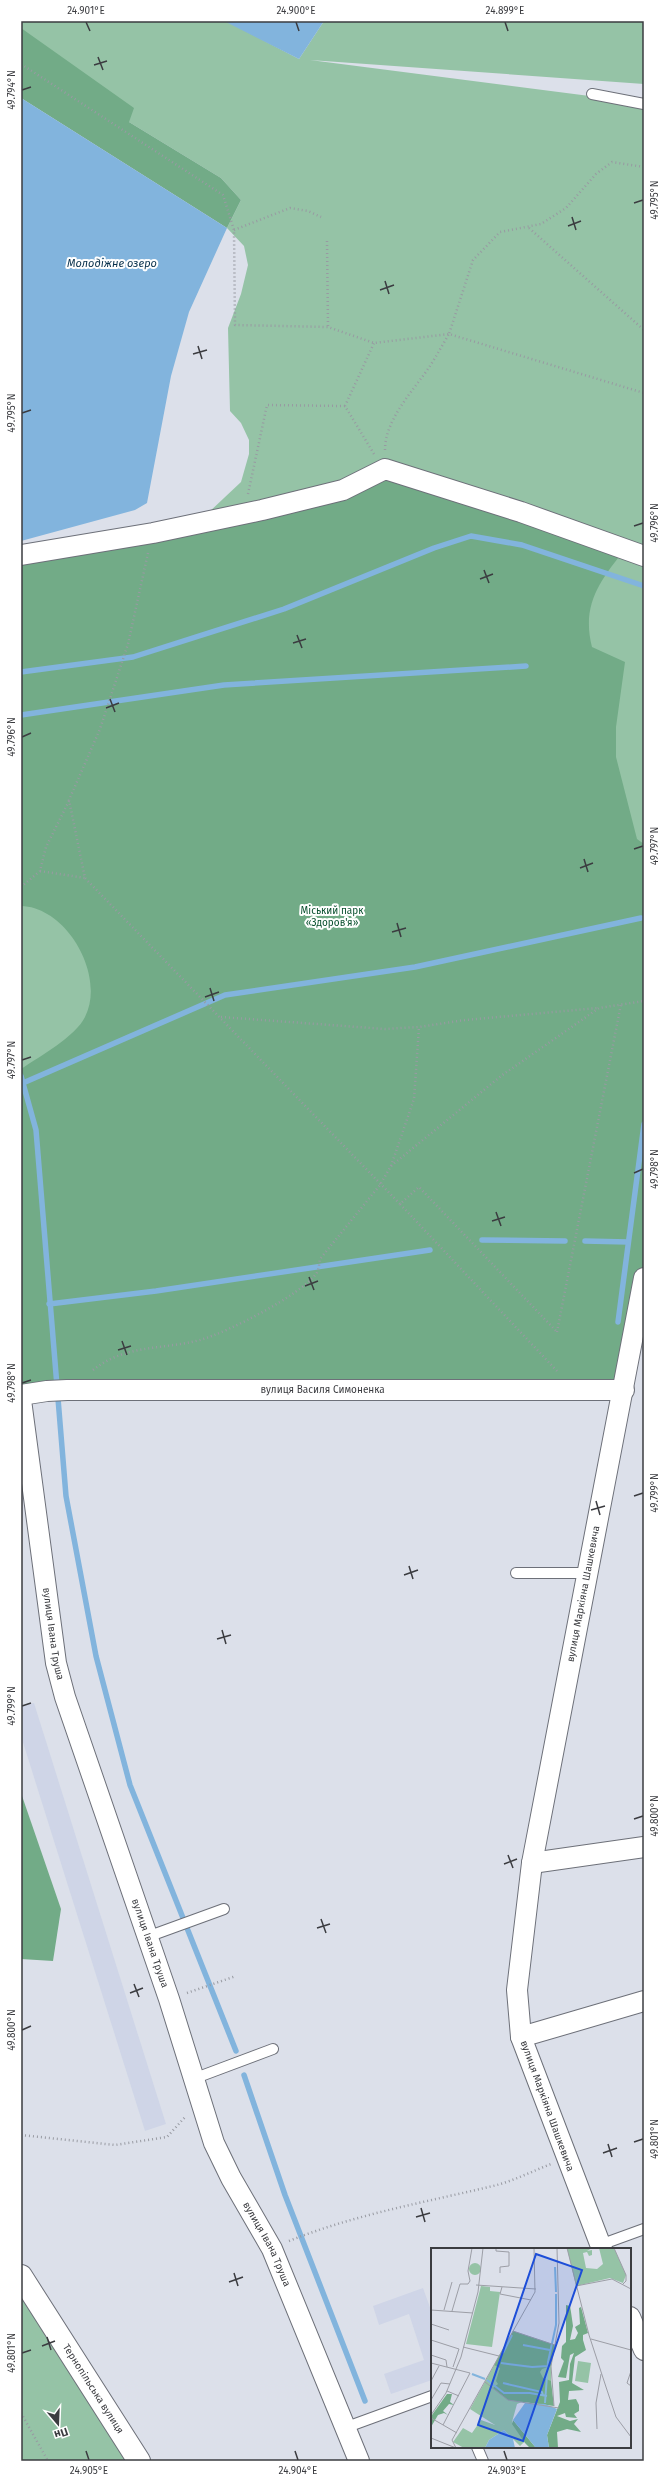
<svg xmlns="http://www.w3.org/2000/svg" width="665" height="2482" viewBox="0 0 665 2482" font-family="'Fira Sans',sans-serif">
	<rect width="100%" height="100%" fill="#dce0ea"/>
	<g fill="#cfd5e7">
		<polygon points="34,1703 166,2124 145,2131 21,1736 21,1707"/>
		<polygon points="423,2288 432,2313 432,2380 391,2394 384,2374 424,2360 409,2314 379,2325 373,2306"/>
	</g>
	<g fill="#95c3a6">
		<polygon points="21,21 226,21 299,59 324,21 644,21 644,84 310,60 644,103 644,1278 21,1395 21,555 207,514 241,482 249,454 249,440 241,423 230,411 228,328 241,294 248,265 244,246 227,228 241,200 221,178 129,122 21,31"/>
		<polygon points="21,2276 139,2461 21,2461"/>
	</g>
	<g fill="#72ab87">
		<polygon points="21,28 134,108 129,122 221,178 241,200 227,228 21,98"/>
		<path d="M 385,469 L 625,549 C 601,580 581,604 592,647 L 625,662 L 616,727 L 616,757 L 637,839 L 644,844 L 644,1278 L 624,1390 L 21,1395 L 21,1069 C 39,1057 76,1036 85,1017 C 106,976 67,907 21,906 L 21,555 L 172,529 Z"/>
		<polygon points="21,1793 61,1909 53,1961 21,1959"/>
	</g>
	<g fill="#82b4dd">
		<polygon points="224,21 324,21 299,59"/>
		<polygon points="21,98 227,228 189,312 171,376 147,503 135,510 21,541"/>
	</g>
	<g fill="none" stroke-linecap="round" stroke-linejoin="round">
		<g stroke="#82b4dd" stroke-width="5.5">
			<polyline points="21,672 133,657 284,609 434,548 471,536 522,545 644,586"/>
			<polyline points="21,715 224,685 526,666"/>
			<polyline points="21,1076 36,1130 66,1496 96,1656 130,1785 236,2051"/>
			<polyline points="23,1083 225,995 415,967 641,918"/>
			<polyline points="482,1240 565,1241"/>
			<polyline points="585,1241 628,1242"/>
			<polyline points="49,1304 156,1291 430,1250"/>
			<polyline points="618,1322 644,1124"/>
			<polyline points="244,2075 285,2195 365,2401"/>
		</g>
		<defs>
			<g id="service">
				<polyline points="592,94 644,104"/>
				<polyline points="516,1573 586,1573"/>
				<polyline points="147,1937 224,1909"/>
				<polyline points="193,2079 273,2049"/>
				<polyline points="600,2245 644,2229"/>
				<polyline points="347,2427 432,2396"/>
				<polyline points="477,2447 483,2461"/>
			</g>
			<g id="minor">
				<polyline points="21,555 153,533 262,510 343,490 385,469 521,512 644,556"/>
				<path id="s1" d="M 21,1395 L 47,1391 L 67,1390 L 624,1390"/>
				<path id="s2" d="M 21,1400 L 56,1663 L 65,1697 L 169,1999 L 214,2143 L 231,2178 L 272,2249 L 359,2461"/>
				<polyline points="532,1863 644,1847"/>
				<polyline points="521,2037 644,2001"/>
				<path id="s3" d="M 602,2249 L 521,2037 L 517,1990 L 532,1863 L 644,1278"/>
				<polyline points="630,2317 644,2350"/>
			</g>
			<g id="tertiary">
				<path id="s4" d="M 21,2276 L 139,2461"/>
			</g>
		</defs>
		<use href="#service" stroke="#6d7079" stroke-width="12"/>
		<use href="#minor" stroke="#6d7079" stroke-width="22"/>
		<use href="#tertiary" stroke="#6d7079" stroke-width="24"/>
		<g stroke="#989aa2" stroke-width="2.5" stroke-dasharray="1 3" stroke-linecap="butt">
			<polyline points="21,64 223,195 234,230 235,325 328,327 374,343 449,334"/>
			<polyline points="644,167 612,162 596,174 566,208 541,224 500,232 473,260 449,334 644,393"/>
			<polyline points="529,228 644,330"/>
			<polyline points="234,230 290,208 308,211 321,217"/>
			<polyline points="327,241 328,327"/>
			<path d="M 385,450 C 385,419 414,390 430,366 C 437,355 443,344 449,334"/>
			<polyline points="374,454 345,406 374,343"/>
			<polyline points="248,494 267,405 345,406"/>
			<polyline points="148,553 128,644 100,729 69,800 85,878 400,1204"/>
			<polyline points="40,871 85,878"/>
			<polyline points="21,887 40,871 46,847 69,801"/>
			<polyline points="221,1017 385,1029 419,1027 465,1020 598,1008"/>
			<polyline points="391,1166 414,1099 419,1027"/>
			<polyline points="557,1332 621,1004"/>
			<path d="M 93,1370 C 126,1344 162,1350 200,1340 C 228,1332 299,1296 316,1274 C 319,1270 319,1264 320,1259 L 380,1185 L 391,1166 L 501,1076 L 599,1008 L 644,1001"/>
			<polyline points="557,1371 400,1204 419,1187 557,1332"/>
			<polyline points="187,1993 236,1976"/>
			<polyline points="21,2135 115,2145 167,2137 186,2116"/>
			<path d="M 289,2241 C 356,2214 427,2202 497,2185 C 515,2180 533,2171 551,2164"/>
			<polyline points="21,2413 48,2461"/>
		</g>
		<use href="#service" stroke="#fff" stroke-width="10"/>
		<use href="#minor" stroke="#fff" stroke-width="20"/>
		<use href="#tertiary" stroke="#fff" stroke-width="22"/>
	</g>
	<path fill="none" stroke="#3b3c40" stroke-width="1.5" d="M 86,22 L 90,31M 296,22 L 299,31M 505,22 L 508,31M 98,57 L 103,70M 94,65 L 107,61M 22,90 L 31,87M 634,203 L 643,200M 572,217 L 576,230M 568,226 L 581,221M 385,281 L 389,294M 380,290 L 394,285M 198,346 L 202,359M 193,354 L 207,350M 22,413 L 31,410M 634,526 L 643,523M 484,570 L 489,583M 480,579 L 493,574M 297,635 L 302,648M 293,643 L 306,639M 110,699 L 115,712M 106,708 L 119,703M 22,737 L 31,733M 634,849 L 643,846M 584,859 L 588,872M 580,868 L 593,863M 397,923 L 401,937M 392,932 L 406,928M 210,988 L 214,1001M 205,997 L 219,992M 22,1060 L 31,1057M 634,1173 L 643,1169M 496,1212 L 501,1226M 492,1221 L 505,1217M 309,1277 L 314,1290M 305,1286 L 318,1281M 122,1341 L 127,1355M 118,1350 L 131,1346M 22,1383 L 31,1380M 634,1496 L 643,1493M 596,1501 L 600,1515M 591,1510 L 605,1506M 409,1566 L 413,1579M 404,1575 L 418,1570M 222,1630 L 226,1644M 217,1639 L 231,1635M 22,1706 L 31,1703M 634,1819 L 643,1816M 508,1855 L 513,1868M 504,1864 L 517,1859M 321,1919 L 326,1933M 317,1928 L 330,1924M 134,1984 L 139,1997M 130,1993 L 143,1988M 22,2030 L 31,2026M 634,2142 L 643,2139M 608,2144 L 612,2157M 603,2153 L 617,2148M 421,2208 L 425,2222M 416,2217 L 430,2213M 234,2273 L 238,2286M 229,2282 L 243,2277M 47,2337 L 51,2350M 42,2346 L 55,2341M 22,2353 L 31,2350M 86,2451 L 89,2460M 295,2451 L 298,2460M 504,2451 L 507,2460"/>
	<g text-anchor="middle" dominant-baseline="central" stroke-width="4" stroke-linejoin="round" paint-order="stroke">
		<g font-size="10" fill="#0b5130" stroke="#fff">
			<text x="332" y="911">Міський парк<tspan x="332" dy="12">«Здоров'я»</tspan></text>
		</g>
		<g font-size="10" fill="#3b3c40" stroke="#fff">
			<text stroke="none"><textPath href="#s1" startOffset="302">вулиця Василя Симоненка</textPath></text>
			<text stroke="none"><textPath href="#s3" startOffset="676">вулиця Маркіяна Шашкевича</textPath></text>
			<text stroke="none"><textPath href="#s2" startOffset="236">вулиця Івана Труша</textPath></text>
			<text stroke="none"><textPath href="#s2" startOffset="561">вулиця Івана Труша</textPath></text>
			<text transform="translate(547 2106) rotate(70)">вулиця Маркіяна Шашкевича</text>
			<text stroke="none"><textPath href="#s2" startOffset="885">вулиця Івана Труша</textPath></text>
			<text stroke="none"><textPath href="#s4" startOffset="134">Тернопільська вулиця</textPath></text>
		</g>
		<g font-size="11" font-style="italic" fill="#09314c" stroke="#fff">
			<text x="112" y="263">Молодіжне озеро</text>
		</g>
	</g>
	<g transform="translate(431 2248)">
		<rect width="200" height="200" fill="#dce0ea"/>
		<path d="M 136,0 L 161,0 L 156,3 L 161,2 L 161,7 L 158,8 L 156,4 L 152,5 L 155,20 L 166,21 L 172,16 L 168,0 L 183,0 L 195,27 L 192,35 L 179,30 L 145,38 ZM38 21a6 6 0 1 1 12 0a6 6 0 1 1-12 0ZM 50,38 L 59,39 L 59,43 L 69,44 L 61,99 L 35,96 ZM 82,83 L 120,114 L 120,133 L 114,156 L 93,153 L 86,156 L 81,174 L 94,193 L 89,198 L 73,182 L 58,192 L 54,200 L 33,200 L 22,194 L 32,180 L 41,185 L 50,172 L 64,177 L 39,161 ZM 147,113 L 160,115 L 157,135 L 144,133 Z" fill="#95c3a6"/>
		<path d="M 135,57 L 139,58 L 140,64 L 142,78 L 139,92 L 144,91 L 147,85 L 144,79 L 149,76 L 148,60 L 150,59 L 157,85 L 152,87 L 152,92 L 155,102 L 144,109 L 141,135 L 153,142 L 138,143 L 137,152 L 145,151 L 148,157 L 148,163 L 143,166 L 146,170 L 135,169 L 134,165 L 126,168 L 139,173 L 147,171 L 143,176 L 150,184 L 136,181 L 126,184 L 127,200 L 118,200 L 116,187 L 129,154 L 128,134 L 138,132 L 139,116 L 143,105 L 139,107 L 135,130 L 127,129 L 133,113 L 130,110 L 131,98 L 135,94 ZM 82,83 L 124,97 L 120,118 L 111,121 L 109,124 L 112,130 L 120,133 L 123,158 L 77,152 L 62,140 L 67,136 L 65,133 L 69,120 L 63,117 ZM 16,146 L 21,146 L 19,154 L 23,157 L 18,156 L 12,163 L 17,167 L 13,165 L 7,167 L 0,179 L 1,167 ZM 82,172 L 105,200 L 99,200 L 94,195 L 81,176 Z" fill="#72ab87"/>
		<path d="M 94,155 L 114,156 L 126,161 L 116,187 L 118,200 L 105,200 L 82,172 ZM 73,182 L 82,191 L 84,200 L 54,200 L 58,192 Z" fill="#82b4dd"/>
		<path fill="none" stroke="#82b4dd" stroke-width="2" d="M 124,19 L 125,44M 92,97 L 119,102M 72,105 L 81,87M 70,115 L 101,119 L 117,118M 41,126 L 54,131M 56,132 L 73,145 L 99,145 L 116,148M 72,135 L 111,144 L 112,147M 114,155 L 117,114 L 125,77 L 125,46"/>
		<path fill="none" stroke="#9c9ea6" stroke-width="1" d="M 65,0 L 65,3 L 78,4 L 78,18 L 69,19 L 69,25M 136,0 L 158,87 L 175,139 L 185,169 L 200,189M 183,0 L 195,27 L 195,33 L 192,36M 45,37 L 105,41M 145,38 L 181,31 L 200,41M 71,39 L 69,46 L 100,52M 0,62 L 42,65M 13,62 L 21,34M 21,63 L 29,36 L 37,36 L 39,33 L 37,23 L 41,0M 0,76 L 18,82M 82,83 L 124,97M 160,91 L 200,102M 0,92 L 28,101 L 22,119M 32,99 L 68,108M 0,107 L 15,112 L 16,119M 0,115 L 39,125 L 12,177M 200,123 L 196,135 L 200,138M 0,133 L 8,118M 54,134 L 77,152 L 128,160M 16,143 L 28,148M 0,152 L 10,135 L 19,136M 123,158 L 120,118 L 128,75 L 126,0M 0,167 L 15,145 L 30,109 L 47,44 L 52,0M 0,170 L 26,185M 166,181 L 165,155 L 170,126M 0,190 L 25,200M 25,200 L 21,192 L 104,44 L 103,0"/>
		<path fill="#1d4ed8" fill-opacity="0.15" stroke="#1d4ed8" stroke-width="2" d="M 105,6 L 151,22 L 92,193 L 47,177 Z"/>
		<rect width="200" height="200" fill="none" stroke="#3b3c40" stroke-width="2"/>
	</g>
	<rect width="665" height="2482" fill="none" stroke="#ffffff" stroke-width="44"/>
	<g transform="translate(58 2424) rotate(161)" stroke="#ffffff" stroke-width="3" paint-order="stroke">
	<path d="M0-3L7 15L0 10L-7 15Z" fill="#3b3c40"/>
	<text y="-6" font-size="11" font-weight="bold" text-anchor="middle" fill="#3b3c40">Пн</text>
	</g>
	<rect x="22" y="22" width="621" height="2438" fill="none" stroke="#3b3c40" stroke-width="1.5"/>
	<g font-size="10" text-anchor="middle" fill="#3b3c40">
		<text x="86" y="14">24.901°E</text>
		<text x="296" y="14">24.900°E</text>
		<text x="505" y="14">24.899°E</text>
		<text transform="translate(11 90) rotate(-90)" y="4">49.794°N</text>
		<text transform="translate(654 200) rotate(-90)" y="4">49.795°N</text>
		<text transform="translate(11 413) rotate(-90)" y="4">49.795°N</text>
		<text transform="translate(654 523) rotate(-90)" y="4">49.796°N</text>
		<text transform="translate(11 737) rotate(-90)" y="4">49.796°N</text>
		<text transform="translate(654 846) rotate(-90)" y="4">49.797°N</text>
		<text transform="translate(11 1060) rotate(-90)" y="4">49.797°N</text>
		<text transform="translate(654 1169) rotate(-90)" y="4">49.798°N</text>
		<text transform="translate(11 1383) rotate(-90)" y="4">49.798°N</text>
		<text transform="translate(654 1493) rotate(-90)" y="4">49.799°N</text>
		<text transform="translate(11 1706) rotate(-90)" y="4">49.799°N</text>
		<text transform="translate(654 1816) rotate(-90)" y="4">49.800°N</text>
		<text transform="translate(11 2030) rotate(-90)" y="4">49.800°N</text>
		<text transform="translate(654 2139) rotate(-90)" y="4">49.801°N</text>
		<text transform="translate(11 2353) rotate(-90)" y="4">49.801°N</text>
		<text x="89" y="2474">24.905°E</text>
		<text x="298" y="2474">24.904°E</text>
		<text x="507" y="2474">24.903°E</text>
	</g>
</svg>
